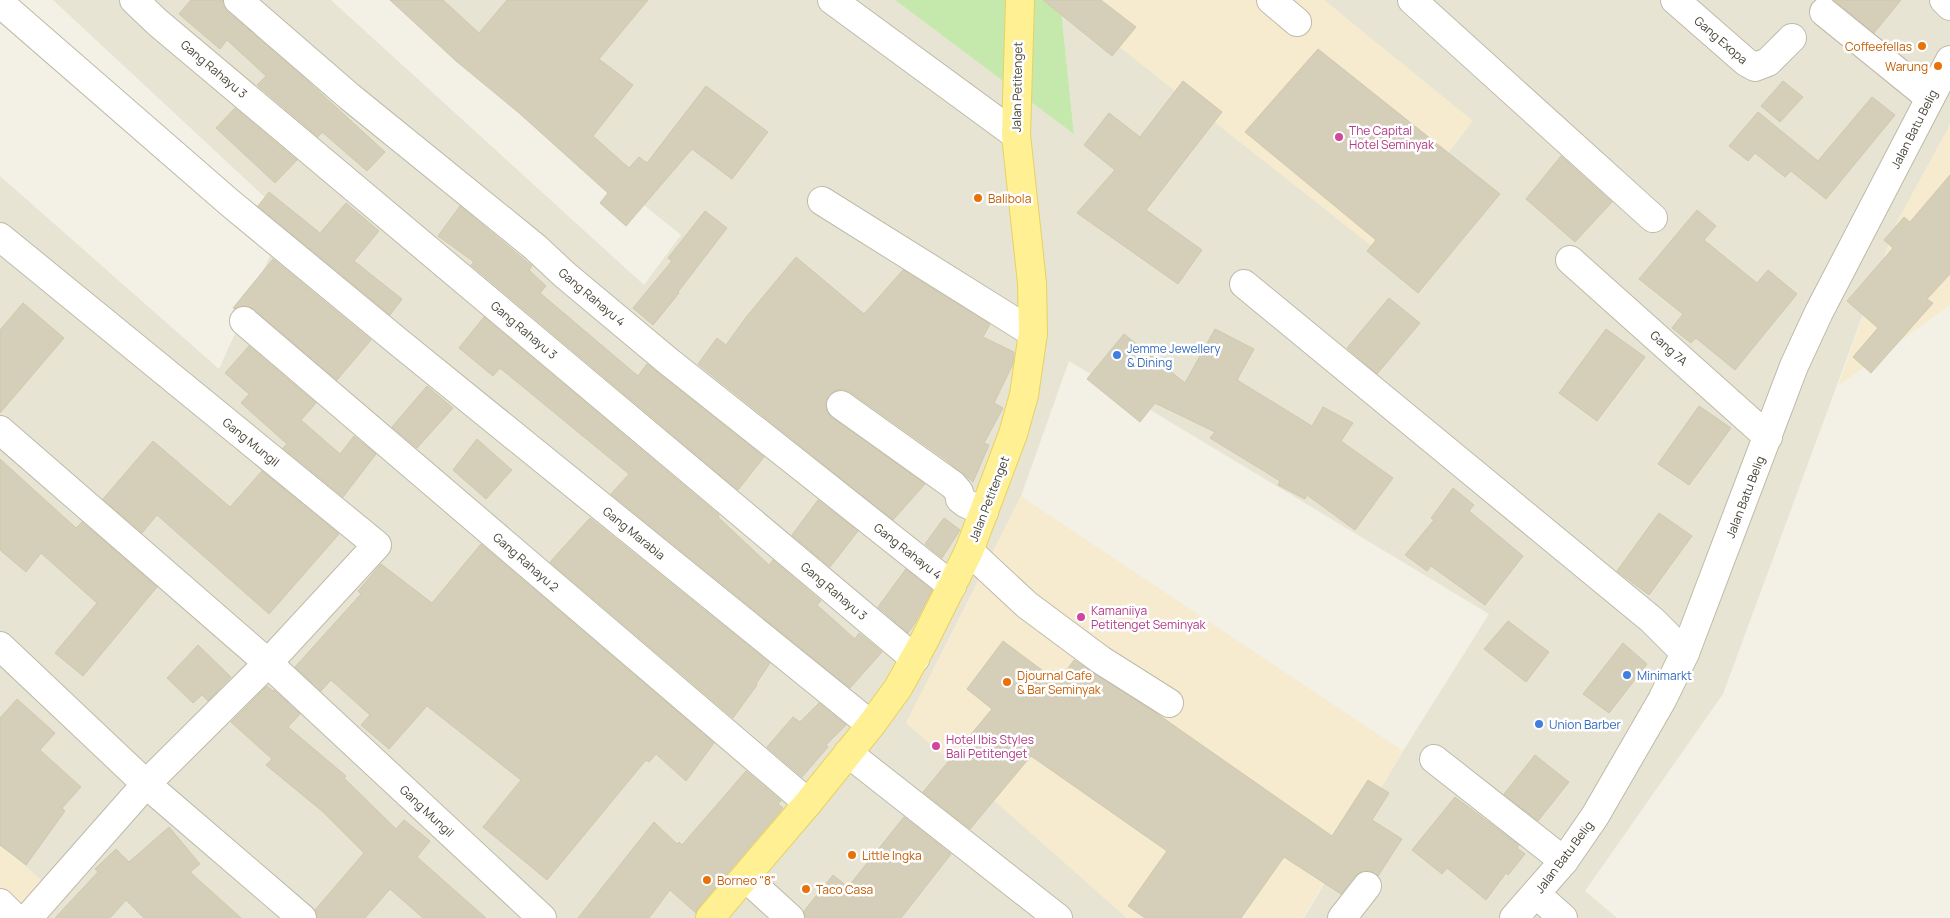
<svg xmlns="http://www.w3.org/2000/svg" width="1950" height="918" viewBox="0 0 1950 918" font-family="Manrope,sans-serif">
	<rect width="100%" height="100%" fill="#f3f1e5"/>
	<polygon fill="#e7e4d3" points="53,0 331,0 644,285 681,235 598,168 418,0 895,0 1074,133 1060,0 1353,24 1324,0 1950,0 1950,125 1897,222 1723,694 1585,891 1617,918 1304,918 1403,751 1489,614 1069,361 1021,496 907,722 1127,918 47,918 62,899 0,843 0,176 219,369 287,218"/>
	<g fill="#f6ebcf">
		<polygon points="1060,0 1324,0 1473,121 1374,248"/>
		<polygon points="1950,125 1950,305 1838,386 1897,222"/>
		<polygon points="1021,496 1403,751 1303,918 1127,918 906,723"/>
		<polygon points="0,843 62,899 47,918 0,918"/>
	</g>
	<polygon fill="#c5e9ad" points="895,0 1060,0 1074,134"/>
	<g fill="#d5cfba" stroke="#d0c8ad">
		<polygon points="191,0 223,0 223,6 228,12 301,75 385,152 367,171 322,132 318,137 257,85 266,76 227,40 220,49 179,14"/>
		<polygon points="390,0 443,0 479,33 507,0 648,0 599,59 633,85 593,136 629,168 639,157 647,163 706,86 768,132 732,179 692,149 626,226 600,203 608,193 519,113 456,61"/>
		<polygon points="1043,0 1101,0 1136,27 1112,56"/>
		<polygon points="1834,0 1901,0 1874,33"/>
		<polygon points="1318,49 1500,194 1418,293 1367,251 1376,240 1245,132"/>
		<polygon points="1183,81 1222,112 1146,210 1202,250 1178,284 1077,213 1115,170 1084,145 1109,113 1140,137"/>
		<polygon points="1783,81 1803,97 1780,122 1761,106"/>
		<polygon points="1872,97 1895,115 1826,199 1791,171 1785,177 1755,153 1748,161 1729,146 1758,112 1818,161"/>
		<polygon points="235,108 297,160 275,183 216,128"/>
		<polygon points="1561,156 1612,202 1575,242 1526,199"/>
		<polygon points="1950,175 1950,274 1927,299 1933,303 1871,373 1853,357 1878,328 1847,301 1893,248 1884,240 1904,217 1910,222"/>
		<polygon points="269,192 320,233 346,203 379,231 354,261 402,299 390,315 258,206"/>
		<polygon points="460,206 532,266 529,270 546,286 540,293 638,376 647,364 764,457 738,490 471,265 474,262 438,236"/>
		<polygon points="1697,210 1716,226 1704,240 1757,283 1768,270 1797,294 1735,370 1696,338 1691,343 1672,328 1683,314 1639,279"/>
		<polygon points="705,211 727,228 678,292 679,293 653,325 633,308 672,261 668,258"/>
		<polygon points="796,257 864,314 903,270 990,324 983,337 1014,352 1013,364 994,403 1003,408 984,443 989,445 973,482 946,460 850,392 842,389 834,391 828,396 825,404 827,412 832,417 925,484 893,520 698,364 717,338 726,345 747,316"/>
		<polygon points="273,259 371,340 337,380 254,309 246,306 239,306 235,309 233,308"/>
		<polygon points="1389,298 1420,323 1377,374 1347,348"/>
		<polygon points="23,303 64,338 0,413 0,330"/>
		<polygon points="484,317 719,515 718,517 769,565 773,560 821,601 817,605 855,639 859,633 882,652 850,688 611,494 629,474 500,368 493,376 459,348"/>
		<polygon points="1215,329 1254,349 1237,380 1312,426 1323,407 1353,423 1341,441 1393,478 1355,530 1307,495 1305,499 1278,485 1280,481 1210,438 1215,432 1155,403 1140,422 1087,379 1124,334 1185,383"/>
		<polygon points="1606,329 1645,357 1597,421 1559,393"/>
		<polygon points="249,346 316,403 301,420 340,454 354,436 376,454 343,497 283,448 287,444 241,403 249,394 225,373"/>
		<polygon points="427,386 453,408 417,448 392,427"/>
		<polygon points="1699,406 1731,428 1689,485 1658,464"/>
		<polygon points="477,439 512,470 486,499 453,470"/>
		<polygon points="153,441 230,507 262,471 339,534 269,614 157,515 142,533 103,499"/>
		<polygon points="0,459 76,528 82,522 157,587 83,676 55,653 97,603 41,553 26,572 0,550"/>
		<polygon points="1453,488 1474,505 1469,511 1523,556 1485,605 1431,566 1427,571 1405,555 1434,520 1431,518"/>
		<polygon points="818,500 858,531 830,567 792,535"/>
		<polygon points="1659,513 1692,536 1649,595 1617,571"/>
		<polygon points="590,518 770,663 756,684 757,685 733,718 550,562"/>
		<polygon points="944,518 960,530 942,558 925,544"/>
		<polygon points="481,544 714,743 686,781 656,754 649,762 646,760 547,880 483,827 521,780 427,706 389,749 361,725 370,715 331,680 321,691 295,667 361,594 358,591 381,564 432,603"/>
		<polygon points="906,569 932,590 915,623 908,633 878,607"/>
		<polygon points="1508,621 1549,652 1526,682 1484,649"/>
		<polygon points="1003,641 1058,682 1074,660 1156,713 1332,836 1368,780 1389,793 1372,820 1402,839 1378,876 1370,871 1361,872 1355,876 1341,894 1284,857 1241,918 1145,918 1128,906 1167,851 1031,756 970,829 923,792 992,709 967,689"/>
		<polygon points="1623,643 1647,664 1609,713 1583,694"/>
		<polygon points="198,645 231,677 208,701 202,695 193,703 167,678"/>
		<polygon points="267,686 273,691 274,690 300,714 288,727 346,776 344,778 396,829 404,820 430,841 417,857 486,918 423,918 390,889 365,918 317,918 315,910 364,853 322,811 266,765 272,759 231,722"/>
		<polygon points="17,699 55,733 40,750 81,787 62,808 65,811 26,865 0,845 0,718"/>
		<polygon points="819,703 846,725 826,745 828,747 802,777 767,747 793,717 800,722"/>
		<polygon points="1535,755 1569,782 1538,821 1504,794"/>
		<polygon points="746,771 781,801 778,804 783,808 698,908 696,913 670,890 649,918 578,918 654,822 677,844 679,842 682,845"/>
		<polygon points="1455,797 1519,845 1517,848 1525,854 1508,875 1506,873 1486,900 1447,868 1442,874 1412,850"/>
		<polygon points="904,817 951,854 901,918 805,918 804,911 833,875 848,887"/>
		<polygon points="169,827 200,864 190,872 241,918 144,918 126,900 110,918 55,918 98,872 95,869 116,849 129,862"/>
	</g>
	<g fill="none" stroke-linecap="round" stroke-linejoin="round">
		<defs>
			<g id="minor">
				<polyline points="134,0 157,22 915,659"/>
				<polyline points="238,0 350,97 535,247 565,275 668,361 952,586"/>
				<polyline points="832,0 1016,135"/>
				<polyline points="1271,0 1297,22"/>
				<polyline points="1412,0 1653,218"/>
				<polyline points="1675,0 1746,62 1755,67 1768,62 1792,38"/>
				<polyline points="1944,0 1950,6"/>
				<polyline points="0,3 230,203 396,340 871,725"/>
				<polyline points="1824,12 1930,98"/>
				<polyline points="822,201 1033,333"/>
				<polyline points="0,237 377,545 268,663 146,784 28,918"/>
				<polyline points="1570,260 1768,437"/>
				<polyline points="1244,284 1652,620 1685,653"/>
				<polyline points="244,321 808,803"/>
				<polyline points="841,405 953,485 959,492 960,499 965,503 984,512"/>
				<polyline points="0,430 268,663 542,918"/>
				<polyline points="969,551 1027,605 1101,660 1169,703"/>
				<polyline points="0,646 146,784 302,918"/>
				<polyline points="848,753 1058,918"/>
				<polyline points="1434,759 1564,861"/>
				<polyline points="746,878 790,918"/>
				<polyline points="1536,894 1563,918"/>
				<polyline points="0,903 15,918"/>
				<polyline points="1342,918 1367,886"/>
				<polyline points="1514,918 1564,861 1595,816 1662,700 1685,653 1794,366 1819,312 1950,60"/>
			</g>
			<polyline id="major" points="710,918 808,803 871,725 898,688 923,643 969,551 1013,434 1024,395 1033,333 1032,283 1016,135 1020,0"/>
		</defs>
		<use href="#minor" stroke="#bfbaa8" stroke-width="30"/>
		<use href="#major" stroke="#e7d25f" stroke-width="30"/>
		<use href="#minor" stroke="#fff" stroke-width="28"/>
		<use href="#major" stroke="#fff093" stroke-width="28"/>
	</g>
	<g fill="#e8710a" stroke="#fff" stroke-width="2">
		<circle cx="1922" cy="46" r="5"/>
		<circle cx="1938" cy="66" r="5"/>
		<circle cx="978" cy="198" r="5"/>
		<circle cx="1007" cy="682" r="5"/>
		<circle cx="852" cy="855" r="5"/>
		<circle cx="707" cy="880" r="5"/>
		<circle cx="806" cy="889" r="5"/>
	</g>
	<g fill="#d1479c" stroke="#fff" stroke-width="2">
		<circle cx="1339" cy="137" r="5"/>
		<circle cx="1081" cy="617" r="5"/>
		<circle cx="936" cy="746" r="5"/>
	</g>
	<g fill="#3f7fe0" stroke="#fff" stroke-width="2">
		<circle cx="1117" cy="355" r="5"/>
		<circle cx="1627" cy="675" r="5"/>
		<circle cx="1539" cy="724" r="5"/>
	</g>
	<g text-anchor="middle" dominant-baseline="central" stroke-width="5" stroke-linejoin="round" paint-order="stroke">
		<g font-size="12" fill="#464235" stroke="#fff">
			<text transform="translate(1721 40) rotate(41)">Gang Exopa</text>
			<text transform="translate(214 69) rotate(40)">Gang Rahayu 3</text>
			<text transform="translate(1017 87) rotate(-89)">Jalan Petitenget</text>
			<text transform="translate(1914 129) rotate(-63)">Jalan Batu Belig</text>
			<text transform="translate(592 297) rotate(40)">Gang Rahayu 4</text>
			<text transform="translate(524 330) rotate(40)">Gang Rahayu 3</text>
			<text transform="translate(1669 348) rotate(42)">Gang 7A</text>
			<text transform="translate(251 442) rotate(39)">Gang Mungil</text>
			<text transform="translate(1745 497) rotate(-69)">Jalan Batu Belig</text>
			<text transform="translate(989 499) rotate(-69)">Jalan Petitenget</text>
			<text transform="translate(634 533) rotate(39)">Gang Marabia</text>
			<text transform="translate(908 551) rotate(38)">Gang Rahayu 4</text>
			<text transform="translate(526 562) rotate(41)">Gang Rahayu 2</text>
			<text transform="translate(834 591) rotate(40)">Gang Rahayu 3</text>
			<text transform="translate(427 811) rotate(43)">Gang Mungil</text>
			<text transform="translate(1564 857) rotate(-53)">Jalan Batu Belig</text>
		</g>
		<g font-size="12" fill="#c56008" stroke="#fff" text-anchor="start">
			<text x="1912" y="46" text-anchor="end">Coffeefellas</text>
			<text x="1928" y="66" text-anchor="end">Warung</text>
			<text x="988" y="198">Balibola</text>
			<text x="1017" y="675">Djournal Cafe<tspan x="1017" dy="14">&amp; Bar Seminyak</tspan></text>
			<text x="862" y="855">Little Ingka</text>
			<text x="717" y="880">Borneo "8"</text>
			<text x="816" y="889">Taco Casa</text>
		</g>
		<g font-size="12" fill="#b23c85" stroke="#fff" text-anchor="start">
			<text x="1349" y="130">The Capital<tspan x="1349" dy="14">Hotel Seminyak</tspan></text>
			<text x="1091" y="610">Kamaniiya<tspan x="1091" dy="14">Petitenget Seminyak</tspan></text>
			<text x="946" y="739">Hotel Ibis Styles<tspan x="946" dy="14">Bali Petitenget</tspan></text>
		</g>
		<g font-size="12" fill="#366cbe" stroke="#fff" text-anchor="start">
			<text x="1127" y="348">Jemme Jewellery<tspan x="1127" dy="14">&amp; Dining</tspan></text>
			<text x="1637" y="675">Minimarkt</text>
			<text x="1549" y="724">Union Barber</text>
		</g>
	</g>
</svg>
